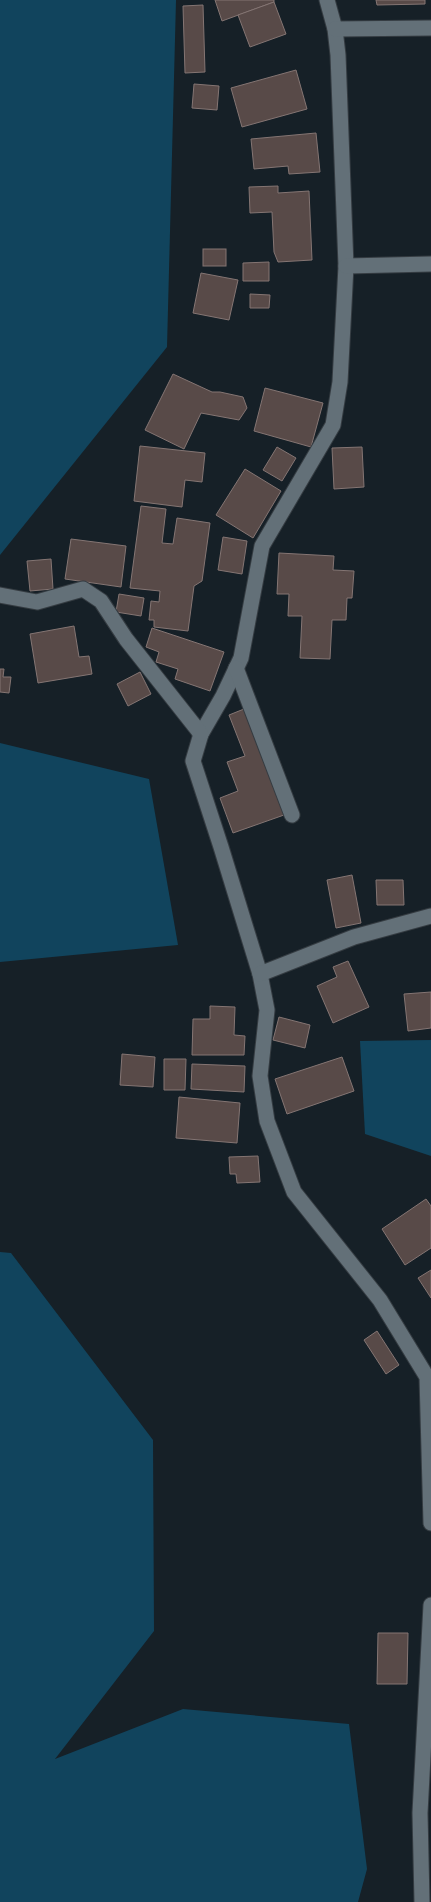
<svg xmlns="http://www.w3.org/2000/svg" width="431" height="1902" viewBox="0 0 431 1902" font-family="Jost,sans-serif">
	<rect width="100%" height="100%" fill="#162027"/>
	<g fill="#11445d">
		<polygon points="0,0 176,0 167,347 0,555"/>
		<polygon points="0,743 149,779 178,945 0,962"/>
		<polygon points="431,1040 431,1156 365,1134 360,1041"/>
		<polygon points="0,1252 11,1253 153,1440 154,1631 55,1759 183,1709 349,1724 367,1869 358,1902 0,1902"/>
	</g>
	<g fill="#584a48" stroke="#847573">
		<polygon points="215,0 274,0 274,2 222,21"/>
		<polygon points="376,0 425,0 425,4 377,5"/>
		<polygon points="274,2 286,34 250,47 238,15"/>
		<polygon points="203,5 205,72 185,73 183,6"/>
		<polygon points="296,70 307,109 242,127 231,88"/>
		<polygon points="194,84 219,86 217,110 192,108"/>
		<polygon points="316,133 320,172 289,174 288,166 254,169 251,139"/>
		<polygon points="278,186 278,193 309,191 312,260 278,262 274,252 272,212 250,213 249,187"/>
		<rect x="203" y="249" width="23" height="17"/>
		<polygon points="269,262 269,281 243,281 243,263"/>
		<polygon points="201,273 238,280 229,320 193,313"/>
		<polygon points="250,294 270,295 269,308 250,308"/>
		<polygon points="173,374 212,392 220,392 243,397 247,408 239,420 201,413 184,449 145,430"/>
		<polygon points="265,388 323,403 311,447 254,431"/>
		<polygon points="140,446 205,453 202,482 185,480 182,507 134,501"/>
		<polygon points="277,447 296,458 282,481 263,470"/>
		<polygon points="362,447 364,487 334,489 332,448"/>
		<polygon points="245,469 281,491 253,538 216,515"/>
		<polygon points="141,506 166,509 162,543 173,544 177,518 210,523 202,581 194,586 188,631 154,627 154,620 149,620 151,601 159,602 160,591 130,588"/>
		<polygon points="223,537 247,541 242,574 218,570"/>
		<polygon points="71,539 126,546 121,587 65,579"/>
		<polygon points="279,553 334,556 333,570 354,571 352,598 347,598 346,620 332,620 330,659 300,658 302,616 288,616 289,594 277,594"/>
		<polygon points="51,559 53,589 30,591 27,561"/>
		<polygon points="119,594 144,598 141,616 116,612"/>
		<polygon points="74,626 79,657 89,656 92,674 38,683 30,634"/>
		<polygon points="152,628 224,652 210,691 175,679 178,669 156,662 159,652 146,647"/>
		<polygon points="0,669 4,669 3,677 11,677 9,693 0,692"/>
		<polygon points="140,672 151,694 128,706 117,684"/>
		<polygon points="244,709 284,815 233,833 220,798 238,791 227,762 245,756 229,715"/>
		<polygon points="352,875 361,923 336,928 327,880"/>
		<polygon points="376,880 403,880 404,905 377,905"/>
		<polygon points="348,961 369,1007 333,1023 317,986 337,977 333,967"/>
		<polygon points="431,992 431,1028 408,1031 404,994"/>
		<polygon points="210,1006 235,1007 234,1035 245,1036 244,1055 192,1055 193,1019 210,1019"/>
		<polygon points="279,1017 310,1025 305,1048 273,1040"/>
		<polygon points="122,1054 155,1057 153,1087 120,1085"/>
		<polygon points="342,1057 354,1091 287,1114 275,1079"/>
		<polygon points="164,1059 186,1059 185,1090 164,1090"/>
		<polygon points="192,1064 245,1066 244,1092 191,1089"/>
		<polygon points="179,1097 240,1103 237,1143 176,1138"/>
		<polygon points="258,1156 260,1182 237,1183 236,1174 230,1174 229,1157"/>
		<polygon points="426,1199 431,1206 431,1248 405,1265 382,1229"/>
		<polygon points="431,1270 431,1298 418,1278"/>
		<polygon points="377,1331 399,1365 386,1374 364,1340"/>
		<polygon points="378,1633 408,1633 407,1684 377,1684"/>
	</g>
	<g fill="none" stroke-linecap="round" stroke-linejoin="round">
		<defs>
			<g id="street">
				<polyline points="327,0 335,29 338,55 346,266 340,382 333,425 262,546 241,658 223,696 201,734 193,761 221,847 260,974 267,1010 260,1076 267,1121 294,1192 380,1300 427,1377 431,1523"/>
				<polyline points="335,29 431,28"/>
				<polyline points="346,266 431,264"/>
				<polyline points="0,595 37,602 83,589 101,601 126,639 201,734"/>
				<polyline points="236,668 292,815"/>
				<polyline points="260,974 354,937 431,916"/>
				<polyline points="422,1902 420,1813 431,1605"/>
			</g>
		</defs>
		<use href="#street" stroke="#353c42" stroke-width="17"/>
		<use href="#street" stroke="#637078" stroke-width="15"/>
	</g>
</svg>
